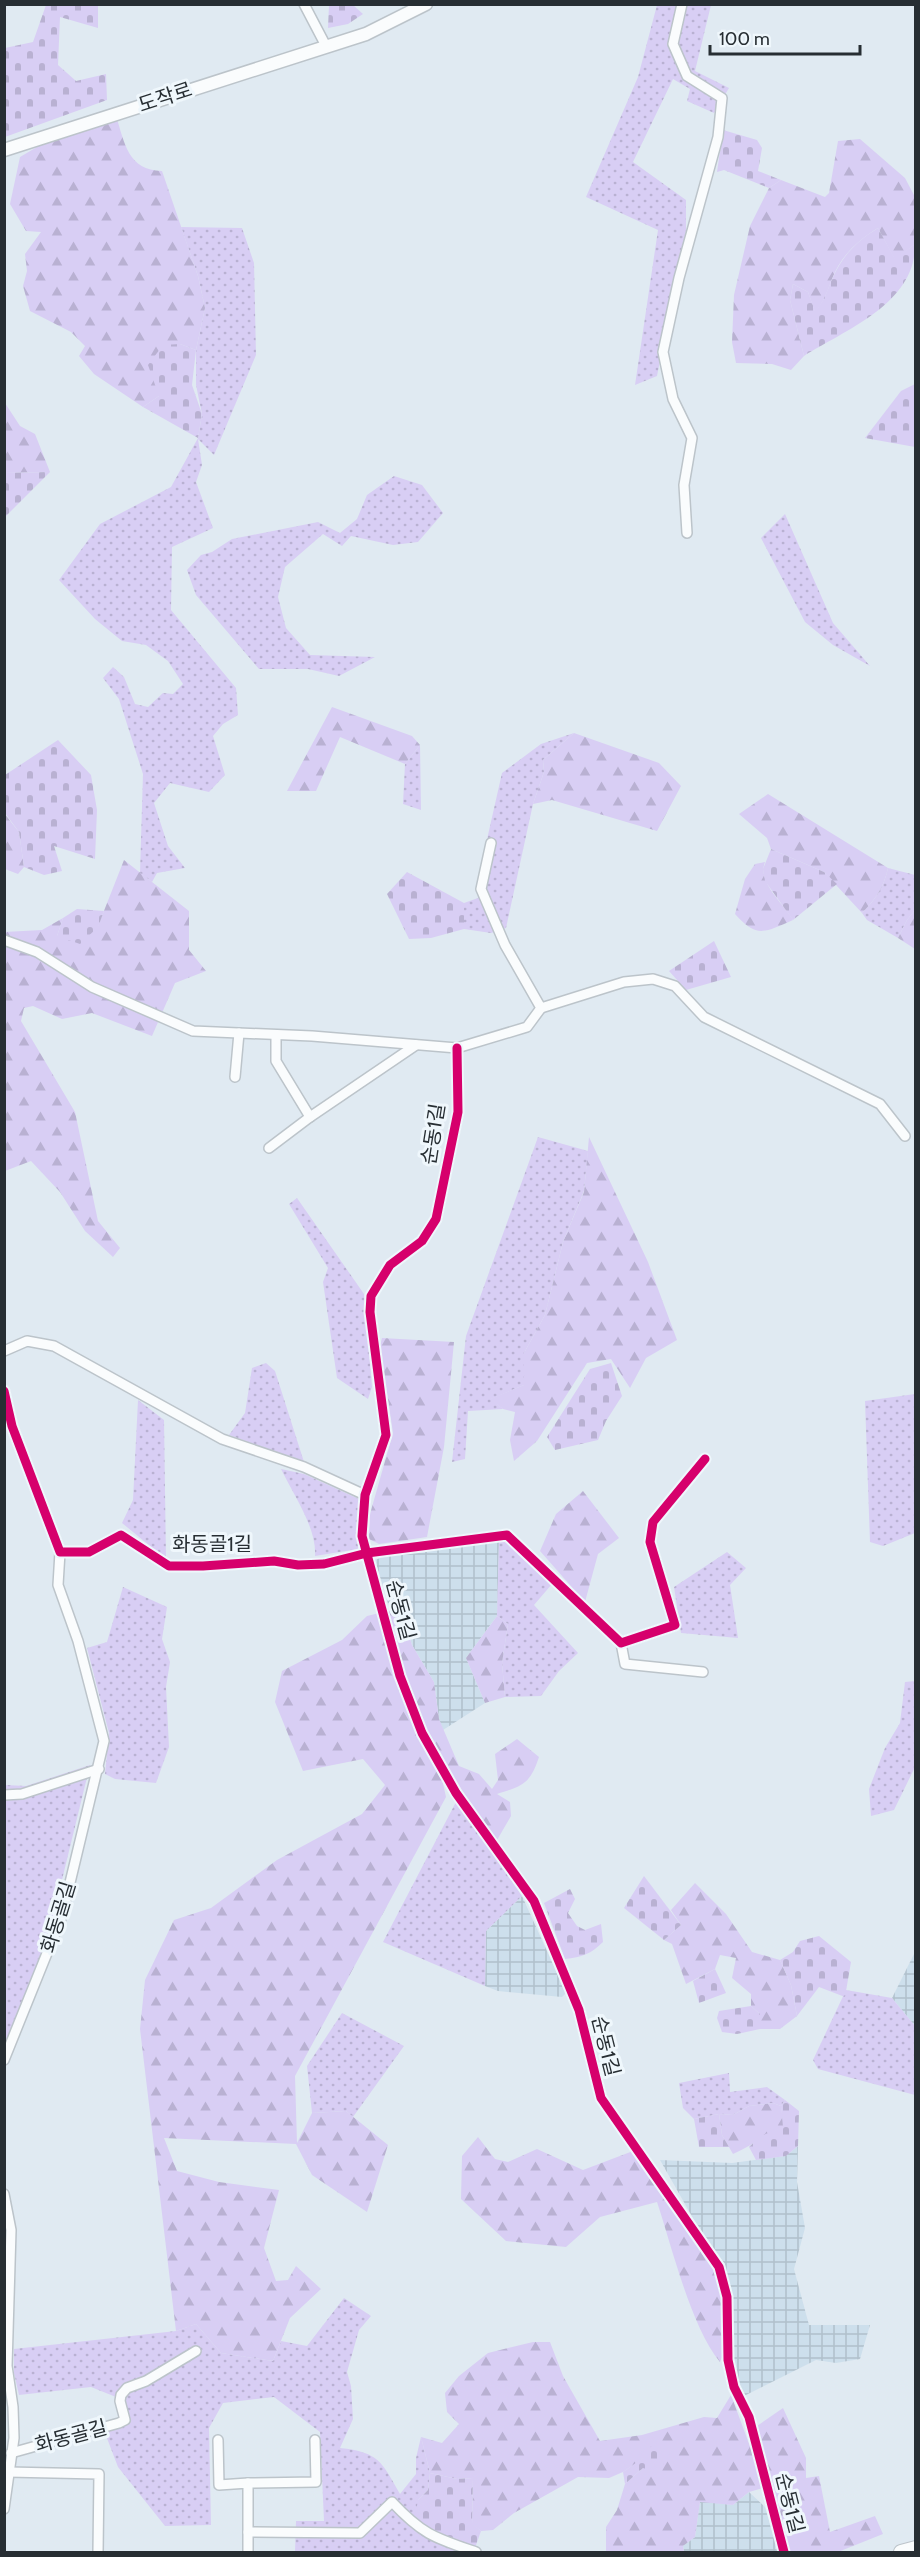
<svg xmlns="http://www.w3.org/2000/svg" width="920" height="2557" viewBox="0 0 920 2557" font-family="Cabin,'Noto Sans KR',sans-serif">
	<defs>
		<pattern id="industrial-grid" width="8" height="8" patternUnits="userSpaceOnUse" patternTransform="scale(1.5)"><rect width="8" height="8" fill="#cddfec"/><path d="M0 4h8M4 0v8" fill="none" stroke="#b0c0cb"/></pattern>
		<pattern id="green-dots" width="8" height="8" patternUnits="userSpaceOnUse" patternTransform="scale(1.5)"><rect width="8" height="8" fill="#d8cef4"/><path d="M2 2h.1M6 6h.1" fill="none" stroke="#b9b1d2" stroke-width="1.8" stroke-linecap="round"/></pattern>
		<pattern id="forest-firs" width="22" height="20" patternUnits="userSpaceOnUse" patternTransform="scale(1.5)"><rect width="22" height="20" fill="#d8cef4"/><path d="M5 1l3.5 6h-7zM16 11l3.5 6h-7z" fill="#b9b1d2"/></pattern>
		<pattern id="cemetery-stones" width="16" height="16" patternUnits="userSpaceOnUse" patternTransform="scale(1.5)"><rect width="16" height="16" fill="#d8cef4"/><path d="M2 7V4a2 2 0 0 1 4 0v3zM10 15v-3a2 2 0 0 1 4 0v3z" fill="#b9b1d2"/></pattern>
	</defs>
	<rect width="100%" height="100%" fill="#e0eaf2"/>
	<g fill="url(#industrial-grid)">
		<polygon points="499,1541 497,1616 466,1658 485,1703 443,1730 439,1719 434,1682 412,1645 400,1608 390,1610 375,1560 386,1556"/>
		<polygon points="522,1896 566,1993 562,1997 498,1991 485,1986 486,1931"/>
		<polygon points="915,1952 915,2026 892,1998"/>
		<polygon points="798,2146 797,2182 805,2228 794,2269 809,2325 870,2325 860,2359 836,2363 816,2360 744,2396 733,2369 727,2278 660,2160 732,2163 786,2156"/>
		<polygon points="749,2492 765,2507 778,2552 684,2552 683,2546 695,2537 700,2501 733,2505"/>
	</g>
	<g fill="url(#green-dots)">
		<polygon points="657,5 711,5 695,71 729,88 714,113 687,101 690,89 673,79 633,162 686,200 686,230 657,376 635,385 658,230 586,197 638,77"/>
		<polygon points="181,227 242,228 254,263 256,355 214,455 198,439 202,465 196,482 213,528 172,547 171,610 236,688 238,715 223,724 213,736 225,775 209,792 170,783 154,803 168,846 185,868 157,873 152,882 140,873 143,774 119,699 103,678 113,667 124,677 135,704 148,707 163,693 173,694 183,684 168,661 146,645 122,641 95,619 59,580 100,524 171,487 198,438 202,414 196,385 196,350 205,308 198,276"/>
		<polygon points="394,476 422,485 443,513 418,542 393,545 351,536 342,546 323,534 285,567 278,597 286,628 310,655 375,657 339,676 308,669 259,669 196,595 187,570 201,555 212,552 232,539 318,522 340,533 357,519 367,495"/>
		<polygon points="785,514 833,623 870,666 833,645 805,622 761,538"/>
		<polygon points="574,733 543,760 544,772 533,804 506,928 491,933 464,929 464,903 478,898 488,835 502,773 541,744"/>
		<polygon points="420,745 421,810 403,804 405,764"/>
		<path d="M 888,868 L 915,875 L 915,910 L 907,920 L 898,938 L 867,920 L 862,913 C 876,899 884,887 888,868 Z"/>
		<polygon points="538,1137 588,1151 584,1191 563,1242 545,1315 524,1353 524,1385 491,1399 503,1409 468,1411 465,1459 452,1462 466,1336"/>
		<polygon points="297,1198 364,1294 372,1387 368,1399 337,1378 323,1282 328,1268 289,1204"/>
		<polygon points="266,1363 275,1371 304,1462 229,1435 245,1413 252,1368"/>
		<polygon points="915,1394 915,1533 883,1546 870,1542 865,1401"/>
		<polygon points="138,1400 164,1420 166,1559 122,1523 133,1500"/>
		<path d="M 281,1469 L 304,1474 L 359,1499 L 358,1549 L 315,1556 C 317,1528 293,1494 281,1469 Z"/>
		<polygon points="506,1539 552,1584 534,1605 578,1653 559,1671 541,1696 505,1697 502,1663 508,1624 497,1616 499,1541"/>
		<polygon points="727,1552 746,1568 730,1585 738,1638 681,1633 674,1587"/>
		<polygon points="123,1587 167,1607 162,1639 170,1662 166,1687 169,1747 156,1783 115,1779 105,1774 109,1733 87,1648 107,1642"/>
		<polygon points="915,1681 915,1767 894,1810 871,1816 869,1789 885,1748 900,1723 905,1682"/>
		<polygon points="90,1765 50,1929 5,2048 5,1785 26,1786"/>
		<polygon points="456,1802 522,1896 486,1931 485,1986 383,1942"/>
		<polygon points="846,1990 892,1998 915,2026 915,2095 818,2069 813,2060"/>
		<polygon points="342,2013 404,2046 353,2117 346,2111 312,2113 307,2066"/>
		<polygon points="729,2073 730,2092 767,2087 785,2100 781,2106 773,2103 749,2106 733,2115 719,2114 694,2119 683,2108 679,2083"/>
		<path d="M 344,2298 L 371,2316 L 359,2330 L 347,2372 L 351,2386 L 353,2419 L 340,2448 C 379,2452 382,2462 400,2494 L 416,2474 L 416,2458 L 421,2437 L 430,2473 L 428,2490 L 418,2500 L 453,2539 L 480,2552 L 295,2552 L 296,2521 L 324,2521 L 320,2432 L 274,2397 L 223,2403 L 209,2428 L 211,2525 L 165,2526 L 118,2467 L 105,2433 L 127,2421 L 116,2397 L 91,2387 L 19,2395 L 14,2373 L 14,2349 L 176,2331 L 196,2324 L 221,2353 L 273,2361 L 281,2341 L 307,2346 Z"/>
	</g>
	<g fill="url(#forest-firs)">
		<path d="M 116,116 C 125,144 128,170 162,171 L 198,276 L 205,308 L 196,350 L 180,344 L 159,396 L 143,407 L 94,374 L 79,356 L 85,346 L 71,332 L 30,311 L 23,286 L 27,271 L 25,254 L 41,232 L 26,231 L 10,204 L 20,157 L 54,137 Z"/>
		<path d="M 860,139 L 905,178 L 915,197 L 915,244 L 895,260 L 878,228 C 857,241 841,256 832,279 C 827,292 824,302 815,312 L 808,292 L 793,284 L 790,300 L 804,356 L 791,370 L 772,364 L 736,363 L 732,342 L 734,295 L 750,226 L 769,188 L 781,180 L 825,197 L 829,193 L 838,141 Z"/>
		<polygon points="5,403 20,426 35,434 50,472 5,473"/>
		<polygon points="332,707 412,736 420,745 405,764 340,737 316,791 287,791"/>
		<polygon points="574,733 659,763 681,786 657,831 552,800 533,804 544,772 543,760"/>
		<path d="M 768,794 L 888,868 C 884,887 876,899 862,913 L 824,872 L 771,849 L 767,838 L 739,814 Z"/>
		<polygon points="4,813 19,832 24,867 18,874 5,869"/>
		<polygon points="124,860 189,911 189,950 206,971 175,983 152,1036 92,1013 62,1019 33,1006 24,1008 21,1021 75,1112 98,1221 120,1248 113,1257 85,1231 60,1192 31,1161 5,1171 4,932 42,930 63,918 57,936 98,926"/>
		<path d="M 765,862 C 757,882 783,903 793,920 C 765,932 757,939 735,914 L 745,879 L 755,864 Z"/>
		<polygon points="915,910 915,949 898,938 907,920"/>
		<polygon points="589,1137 648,1262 677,1340 646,1358 630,1388 611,1359 587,1363 537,1441 514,1461 510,1440 515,1412 503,1409 490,1399 524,1385 524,1353 545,1315 563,1242 584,1192"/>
		<polygon points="382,1338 454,1342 444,1447 427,1537 379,1544 369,1539 370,1514 393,1433 380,1346"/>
		<polygon points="583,1491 619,1538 598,1554 585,1602 540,1551 556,1514"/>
		<path d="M 400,1608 L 412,1645 L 434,1682 L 439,1719 L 459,1766 L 479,1774 L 492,1789 L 498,1780 L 495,1754 L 517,1739 L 539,1757 C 530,1784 523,1786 497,1794 L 510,1802 L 511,1816 L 497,1840 L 450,1773 L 442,1779 L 446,1797 L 295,2076 L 297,2143 L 312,2113 L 346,2111 L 388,2145 L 367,2212 L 312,2175 L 296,2144 L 164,2138 L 177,2171 L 219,2182 L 279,2190 L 264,2248 L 276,2281 L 288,2280 L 296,2266 L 321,2289 L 290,2318 L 273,2361 L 221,2353 L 196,2324 L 176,2331 L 140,2029 L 145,1980 L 174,1920 L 211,1908 L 277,1860 L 362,1814 L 385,1785 L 363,1759 L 303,1771 L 275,1702 L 282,1671 L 342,1640 L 367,1616 Z"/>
		<polygon points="497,1616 508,1624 502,1663 505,1697 485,1703 466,1658"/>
		<polygon points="695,1883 726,1914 752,1952 780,1960 791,1985 797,2016 780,2029 760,2029 760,2014 751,2006 751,1994 732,1978 736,1958 720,1955 715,1969 686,1984 672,1944 664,1940 681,1925 671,1910"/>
		<path d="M 773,2103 L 781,2106 L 784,2127 C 765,2134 752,2146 733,2154 L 722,2135 L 719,2114 L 733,2115 L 749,2106 Z"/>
		<path d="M 478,2137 L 495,2159 L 508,2162 L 537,2149 L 583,2170 L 633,2151 L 716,2269 L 724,2298 L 725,2350 L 720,2362 C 691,2327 672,2247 657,2202 L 600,2217 L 566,2247 L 506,2241 L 461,2199 L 462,2156 Z"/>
		<polygon points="533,2342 550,2342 563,2376 600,2441 642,2435 704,2417 717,2418 731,2395 755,2460 763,2488 749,2492 733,2505 700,2502 695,2537 683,2546 684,2552 606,2552 606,2527 617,2510 625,2484 643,2468 644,2458 623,2472 609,2478 578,2477 514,2513 493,2530 481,2531 472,2524 473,2478 457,2479 430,2473 421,2437 442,2443 459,2424 447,2412 445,2393 459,2376 488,2353"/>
		<polygon points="783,2408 806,2458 806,2478 819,2476 830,2532 875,2516 883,2534 838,2552 788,2552 757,2426"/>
	</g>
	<g fill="url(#cemetery-stones)">
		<polygon points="46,5 98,5 98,28 60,17 58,65 76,81 106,74 107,100 5,137 5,48 33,42"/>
		<polygon points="329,5 353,5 363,14 348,24 328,28"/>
		<polygon points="723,130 757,140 762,148 758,171 781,180 769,188 724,170 717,172"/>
		<path d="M 878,228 L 895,259 L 915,244 C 916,303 847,329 804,356 L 790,300 L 793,284 L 808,292 L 815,311 C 825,301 827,290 833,277 C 843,255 857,241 878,228 Z"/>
		<polygon points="180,344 196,350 192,385 202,414 198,438 143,407 159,396 148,365 163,345"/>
		<polygon points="915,384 915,447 865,438 901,391"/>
		<polygon points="50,472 5,517 5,473"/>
		<polygon points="58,740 91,775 97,810 95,859 54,846 62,871 44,875 24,867 19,832 5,813 5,775"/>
		<polygon points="771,849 824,872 837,884 793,920 765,881 763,869"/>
		<polygon points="407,872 464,903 464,929 431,938 409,939 387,894"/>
		<polygon points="77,909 104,911 98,927 80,944 57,936 63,918"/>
		<polygon points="714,941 731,977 686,990 669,971"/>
		<polygon points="611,1363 622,1396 606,1421 598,1440 555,1450 547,1437 590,1369"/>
		<polygon points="644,1876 681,1925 664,1940 624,1908"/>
		<path d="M 570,1889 L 575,1899 L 568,1913 L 577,1926 L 585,1930 L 601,1924 L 603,1942 C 591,1954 582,1957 565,1959 L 544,1903 Z"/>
		<polygon points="819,1936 851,1962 845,1997 819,1987 797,2016 791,1985 780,1960 793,1952 800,1941"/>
		<polygon points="715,1969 726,1993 699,2003 693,1981"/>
		<polygon points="751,2006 760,2014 760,2029 737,2034 722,2032 717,2018 719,2011"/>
		<polygon points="785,2100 799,2111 798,2146 786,2156 756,2160 749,2147 761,2136 783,2127 781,2106"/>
		<polygon points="719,2114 722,2135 729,2147 699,2147 694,2119"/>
		<polygon points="660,2445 668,2451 660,2473 643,2468 625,2484 623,2472 643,2458 646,2448"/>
		<polygon points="430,2473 457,2479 473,2478 472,2523 481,2531 475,2548 429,2530 415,2517 418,2500 428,2490"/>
	</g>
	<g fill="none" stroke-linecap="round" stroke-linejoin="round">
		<defs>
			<g id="minor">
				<polyline points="304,4 326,46"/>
				<polyline points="682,4 673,44 687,76 722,98 718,137 679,278 663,352 673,399 692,438 684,485 687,533"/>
				<polyline points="4,940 37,952 92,987 193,1031 312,1036 457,1048 527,1027 541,1008 505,945 481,889 491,843"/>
				<polyline points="541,1008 624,982 653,979 675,986 704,1017 880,1104 905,1136"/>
				<polyline points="276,1035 276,1061 310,1117"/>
				<polyline points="457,1048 458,1112 436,1219 422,1241 390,1265 371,1296 370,1312 386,1435 365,1495 362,1536 400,1676 422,1733 456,1793 534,1901 579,2010 601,2098 719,2267 727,2297 728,2360 734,2387 749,2417 784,2552"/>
				<polyline points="235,1077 239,1033"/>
				<polyline points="269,1148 310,1117 416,1045"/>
				<polyline points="4,1351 27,1341 54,1346 222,1439 304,1467 365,1495"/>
				<polyline points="4,1391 12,1426 60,1552 89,1552 121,1535 169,1566 203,1566 274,1561 298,1565 324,1564 367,1553 507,1535 621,1643 675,1625 650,1542 653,1522 705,1459"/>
				<polyline points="621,1643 625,1664 703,1672"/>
				<polyline points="4,1795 22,1794 99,1769"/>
				<polyline points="4,2060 62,1916 104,1741 78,1641 58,1585 60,1552"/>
				<polyline points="4,2194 11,2230 7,2366 13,2407 14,2438 4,2509"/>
				<polyline points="218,2440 219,2485 248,2483 248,2552"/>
				<polyline points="11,2453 119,2423 125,2420 120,2401 121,2395 127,2388 146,2381 196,2351"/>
				<polyline points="8,2472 99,2474 98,2552"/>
				<polyline points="248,2483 316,2482 315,2440"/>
				<path d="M 248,2532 L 360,2533 L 392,2502 C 423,2535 435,2538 476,2552"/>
			</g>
			<polyline id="tertiary" points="4,150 366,34 426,4"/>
			<polyline id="secondary" points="901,2552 916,2548"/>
		</defs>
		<use href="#minor" stroke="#bcc4ca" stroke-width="12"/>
		<use href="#tertiary" stroke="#bcc4ca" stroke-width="15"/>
		<use href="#secondary" stroke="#bcc4ca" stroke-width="16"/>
		<use href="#minor" stroke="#fafcfd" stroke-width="9"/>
		<use href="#tertiary" stroke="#fafcfd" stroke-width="12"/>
		<use href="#secondary" stroke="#fafcfd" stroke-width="14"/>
		<defs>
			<g id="cycleway">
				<polyline points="457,1048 458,1112 436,1219 422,1241 390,1265 371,1296 370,1312 386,1435 365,1495 362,1536 400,1676 422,1733 456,1793 534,1901 579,2010 601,2098 719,2267 727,2297 728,2360 734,2387 749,2417 784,2552"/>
				<polyline points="4,1391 12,1426 60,1552 89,1552 121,1535 169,1566 203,1566 274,1561 298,1565 324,1564 367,1553 507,1535 621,1643 675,1625 650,1542 653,1522 705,1459"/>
			</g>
		</defs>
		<use href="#cycleway" stroke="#eff7fc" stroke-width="13"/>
		<use href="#cycleway" stroke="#d6006c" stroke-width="9"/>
	</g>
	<g text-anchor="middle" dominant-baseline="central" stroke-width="6" stroke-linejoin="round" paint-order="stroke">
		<g font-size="20" fill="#272e33" stroke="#eff7fc">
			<text transform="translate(165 97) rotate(-18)">도작로</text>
			<text transform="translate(433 1134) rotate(-81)">순동1길</text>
			<text x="212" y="1544">화동골1길</text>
			<text transform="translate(401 1610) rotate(75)">순동1길</text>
			<text transform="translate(58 1917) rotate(-73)">화동골길</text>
			<text transform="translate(606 2046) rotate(76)">순동1길</text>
			<text transform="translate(71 2436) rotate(-15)">화동골길</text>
			<text transform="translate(790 2503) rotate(76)">순동1길</text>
		</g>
	</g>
	<rect width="920" height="2557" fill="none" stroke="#272e33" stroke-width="12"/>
	<path d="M710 45v9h150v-9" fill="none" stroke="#272e33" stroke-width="3"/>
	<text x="719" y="45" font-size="18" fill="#272e33" stroke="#eff7fc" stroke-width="4.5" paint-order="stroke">100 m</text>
</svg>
